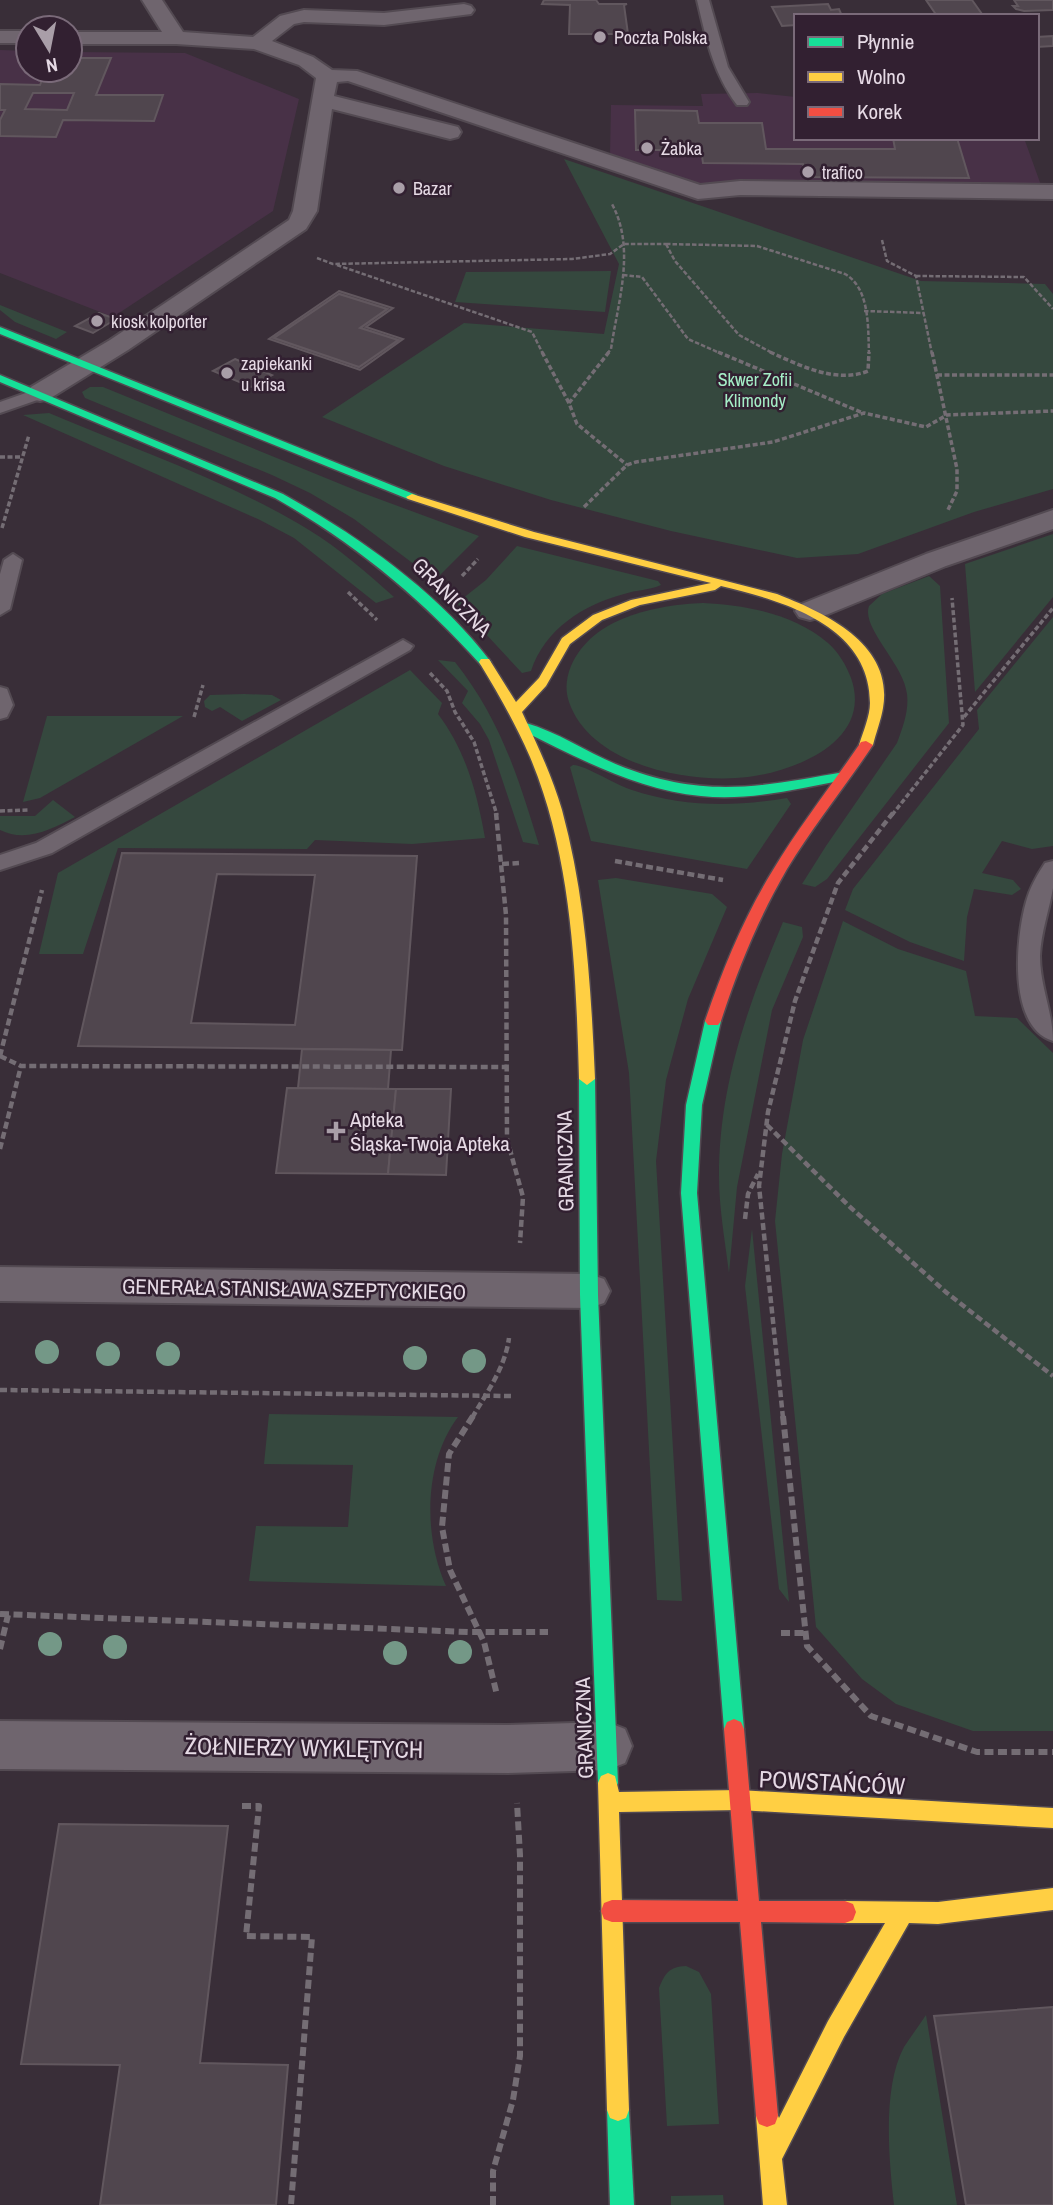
<svg xmlns="http://www.w3.org/2000/svg" width="1053" height="2205" viewBox="0 0 1053 2205" font-family="'Archivo Narrow',sans-serif">
	<rect width="100%" height="100%" fill="#392e38"/>
	<g fill="#483147">
		<polygon points="0,50 28,51 28,70 70,70 70,52 185,53 299,99 273,211 113,317 0,273"/>
		<polygon points="758,93 796,97 796,138 1024,138 1042,188 699,185 610,155 611,105 703,106 701,94"/>
	</g>
	<g fill="#35483e">
		<polygon points="564,159 921,281 1045,284 1053,294 1053,489 974,512 858,554 797,558 671,531 551,500 444,466 322,417 464,323 604,334 619,264"/>
		<polygon points="611,271 605,312 455,302 466,272"/>
		<polygon points="0,305 67,332 56,339 15,322 0,310"/>
		<polygon points="90,387 103,387 360,492 479,536 435,580 354,519 310,493 272,475 85,398 82,392"/>
		<path d="M 49,413 C 134,449 231,482 309,530 C 340,549 367,573 394,597 L 376,603 L 294,538 L 260,520 L 23,415 Z"/>
		<polygon points="1053,534 1053,597 975,692 965,564"/>
		<path d="M 517,546 L 658,581 L 661,585 C 650,590 636,590 624,594 C 583,605 545,629 531,671 L 522,673 L 457,603 L 486,580 Z"/>
		<path d="M 929,576 L 940,586 L 949,723 L 827,879 L 815,887 L 802,884 L 826,846 L 897,743 C 903,727 909,711 907,694 C 904,664 861,628 869,606 L 882,594 Z"/>
		<path d="M 703,603 C 746,605 794,614 828,643 C 839,653 846,665 851,678 C 873,740 797,771 748,777 C 690,784 591,766 569,702 C 565,690 566,678 571,666 C 592,617 656,605 703,603 Z"/>
		<polygon points="1053,617 1053,846 1032,849 1002,841 982,873 1013,880 1021,889 1012,895 974,889 967,917 964,961 910,942 845,910 853,889 979,729 977,710"/>
		<path d="M 438,660 L 455,662 C 500,719 518,776 539,845 L 523,842 L 489,740 L 480,724 L 462,703 L 468,691 Z"/>
		<path d="M 410,670 L 442,703 L 438,714 C 466,751 477,793 485,838 L 412,844 L 315,840 L 307,849 L 118,848 L 83,954 L 39,954 L 58,873 Z"/>
		<polygon points="244,694 272,695 281,700 242,721 220,707 212,711 205,707 204,701 210,695"/>
		<polygon points="47,716 183,716 40,798 23,802"/>
		<path d="M 573,765 C 583,764 618,786 632,790 C 683,807 734,807 787,798 L 791,804 L 747,869 L 591,841 L 570,767 Z"/>
		<path d="M 53,800 L 75,817 C 52,829 26,843 0,830 L 0,816 L 35,816 Z"/>
		<polygon points="616,878 712,894 727,907 688,999 666,1080 656,1161 682,1601 657,1600 629,1073 598,880"/>
		<polygon points="843,921 898,949 966,971 975,1016 1017,1018 1053,1053 1053,1731 973,1731 896,1704 862,1679 816,1627 775,1221 782,1154 803,1040"/>
		<path d="M 783,922 L 802,927 L 803,937 L 772,1010 L 737,1187 L 729,1273 C 725,1241 719,1208 719,1176 C 719,1085 748,1005 783,922 Z"/>
		<polygon points="752,1229 789,1602 779,1589 745,1286"/>
		<path d="M 269,1414 L 458,1417 C 424,1462 423,1535 446,1586 L 249,1581 L 256,1526 L 348,1527 L 353,1465 L 264,1464 Z"/>
		<path d="M 686,1966 L 699,1972 L 711,1994 L 719,2124 L 667,2126 L 659,1988 C 665,1973 669,1967 686,1966 Z"/>
		<path d="M 926,2015 L 957,2205 L 894,2205 C 889,2160 882,2088 904,2047 C 911,2036 919,2026 926,2015 Z"/>
		<polygon points="723,2195 724,2205 671,2205 671,2196"/>
	</g>
	<g fill="#50464e" stroke="#61575e" stroke-width="2" fill-rule="evenodd">
		<polygon points="544,0 596,0 599,4 627,4 624,5 628,34 569,34 570,5 542,4"/>
		<polygon points="926,0 972,0 982,14 937,16"/>
		<polygon points="1014,0 1053,0 1053,10 1024,11 1016,9 1013,6 1018,6"/>
		<polygon points="828,4 831,10 839,9 842,16 796,16 796,25 782,26 772,7"/>
		<polygon points="1053,36 1053,46 1037,47 1037,37"/>
		<path d="M 70,58 L 111,58 L 96,95 L 163,95 L 154,121 L 63,120 L 56,137 L 0,136 L 0,120 L 5,110 L 0,110 L 0,84 L 40,85 L 46,70 L 70,70 ZM 33,93 L 74,93 L 67,110 L 25,109 Z"/>
		<polygon points="635,110 697,111 699,123 762,123 766,149 895,149 893,138 957,138 969,178 805,177 803,164 703,163 701,150 636,150"/>
		<path d="M 339,291 L 393,308 L 366,327 L 403,339 L 360,370 L 269,339 ZM 339,294 L 387,309 L 360,328 L 398,340 L 359,367 L 274,338 Z"/>
		<polygon points="339,294 387,309 360,328 398,340 359,367 274,338"/>
		<polygon points="99,313 116,319 93,333 75,326"/>
		<polygon points="235,359 272,375 251,387 213,371"/>
		<path d="M 122,853 L 417,856 L 402,1050 L 78,1046 ZM 217,874 L 315,875 L 295,1025 L 191,1023 Z"/>
		<polygon points="302,1049 391,1050 388,1089 298,1088"/>
		<polygon points="287,1088 396,1089 388,1174 276,1173"/>
		<polygon points="396,1089 451,1089 446,1175 388,1174"/>
		<polygon points="59,1824 228,1826 200,2063 288,2065 276,2205 100,2205 120,2065 21,2064"/>
		<polygon points="1053,2007 1053,2205 966,2205 934,2016"/>
	</g>
	<g fill="none" stroke-linecap="round" stroke-linejoin="round">
		<defs>
			<g id="lane">
				<path d="M 697,0 L 709,0 L 728,67 L 749,102 L 747,105 L 737,105 C 713,73 706,38 697,0 Z"/>
				<polygon points="40,388 48,393 46,397 0,413 0,402"/>
				<polygon points="13,554 22,560 10,609 0,615 0,574 4,560"/>
				<polygon points="403,640 413,646 410,650 52,853 0,870 0,855 36,843"/>
				<polygon points="0,687 7,689 13,705 7,717 0,719"/>
				<path d="M 1053,861 C 1053,869 1053,879 1053,888 C 1049,911 1041,932 1040,956 C 1040,987 1053,1012 1053,1041 C 1007,1027 1016,937 1026,902 C 1030,887 1037,875 1045,863 Z"/>
			</g>
			<g id="street">
				<polygon points="142,0 162,0 183,32 253,37 280,16 304,10 384,13 464,4 471,6 474,10 471,14 384,25 304,22 294,24 272,41 313,57 332,70 357,71 700,185 740,181 1053,185 1053,199 740,195 698,199 348,81 337,82 334,96 458,127 461,132 458,137 450,139 332,109 317,211 306,229 128,350 49,399 40,401 31,399 27,393 31,387 110,340 289,220 293,211 316,78 299,65 254,49 176,44 70,44 70,32 162,32"/>
				<rect x="0" y="31" width="28" height="12"/>
				<polygon points="1053,510 1053,529 946,566 821,617 810,620 799,617 795,611 799,605 926,554"/>
				<polygon points="0,1267 589,1274 604,1279 610,1291 604,1303 589,1308 0,1301"/>
				<polygon points="0,1721 507,1725 607,1722 625,1729 632,1746 625,1763 607,1770 507,1773 0,1769"/>
			</g>
			<g id="fast">
				<polygon points="0,327 416,495 418,497 408,499 0,334"/>
				<path d="M 0,375 L 283,494 C 360,537 437,591 491,662 L 489,665 L 481,665 C 420,597 354,543 275,498 L 0,382 Z"/>
				<path d="M 526,723 C 558,732 588,753 618,765 C 702,799 759,787 844,772 L 851,776 L 844,780 C 797,789 749,801 701,796 C 637,790 578,758 521,730 L 519,727 Z"/>
				<polygon points="713,1016 721,1021 702,1105 697,1193 744,1729 741,1736 734,1739 727,1736 724,1729 681,1193 686,1105 705,1021"/>
				<polygon points="587,1073 595,1079 598,1295 618,1783 615,1790 608,1793 601,1790 598,1783 580,1295 579,1079"/>
				<polygon points="618,2099 626,2102 629,2110 634,2205 610,2205 607,2110 610,2102"/>
			</g>
			<g id="slow">
				<path d="M 412,494 L 534,532 L 777,594 C 825,613 894,644 883,708 C 881,720 876,733 873,745 L 866,749 L 859,745 C 863,732 870,716 870,703 C 870,625 783,601 721,586 L 715,590 L 640,605 L 602,620 L 570,644 L 546,686 L 522,712 C 537,744 552,776 562,810 C 586,898 591,989 595,1079 L 587,1085 L 579,1079 C 576,971 572,857 530,757 C 515,723 498,693 479,662 L 481,659 L 489,659 L 516,702 L 539,678 L 562,638 L 593,615 L 631,600 L 711,583 L 525,537 L 408,499 L 406,497 Z"/>
				<polygon points="608,1773 615,1776 619,1792 739,1790 1053,1808 1053,1828 739,1810 619,1812 629,2110 626,2118 618,2121 610,2118 607,2110 598,1783 601,1776"/>
				<polygon points="1053,1888 1053,1910 938,1924 909,1923 844,2037 782,2159 787,2205 763,2205 756,2116 759,2108 767,2105 775,2108 779,2118 828,2021 885,1923 845,1923 837,1920 834,1912 837,1904 845,1901 938,1902"/>
			</g>
			<g id="jam">
				<path d="M 866,741 L 873,745 C 845,787 813,826 787,869 C 759,917 738,968 721,1021 L 718,1025 L 708,1025 L 705,1021 C 723,968 744,917 773,870 C 800,825 832,785 861,742 Z"/>
				<polygon points="734,1719 741,1722 744,1729 759,1901 845,1901 853,1904 856,1912 853,1920 845,1923 761,1922 778,2116 775,2124 767,2127 759,2124 756,2116 740,1922 612,1922 604,1919 601,1911 604,1903 612,1900 738,1901 724,1729 727,1722"/>
			</g>
		</defs>
		<use href="#lane" stroke="#534a52" stroke-width="4"/>
		<use href="#street" stroke="#534a52" stroke-width="4"/>
		<use href="#fast" stroke="#534a52" stroke-width="3"/>
		<use href="#slow" stroke="#534a52" stroke-width="3"/>
		<use href="#jam" stroke="#534a52" stroke-width="3"/>
		<g stroke="#746d74" stroke-width="2.5" stroke-dasharray="4.5 2" stroke-linecap="butt">
			<polyline points="882,240 887,261 916,276 932,354"/>
			<path d="M 666,244 L 757,246 L 845,274 C 870,288 868,328 869,354"/>
			<polyline points="666,244 675,261 739,335 774,354"/>
			<polyline points="317,258 333,264 572,259 610,254 624,244 666,244"/>
			<polyline points="337,265 532,332 543,354"/>
			<polyline points="623,275 642,277 688,339 722,354"/>
			<polyline points="916,276 1024,277 1053,309"/>
			<polyline points="864,311 924,313"/>
			<path d="M 607,354 L 611,349 C 618,301 636,249 612,204"/>
		</g>
		<g stroke="#746d74" stroke-width="3.5" stroke-dasharray="5 2.5" stroke-linecap="butt">
			<polyline points="542,352 569,403"/>
			<polyline points="609,352 569,403 577,424 627,465"/>
			<polyline points="718,352 863,413"/>
			<path d="M 770,352 C 799,365 836,384 868,371 L 869,352"/>
			<polyline points="932,352 957,469 957,491 947,512"/>
			<polyline points="937,375 1053,375"/>
			<polyline points="0,457 22,457"/>
			<polyline points="584,507 627,465 636,462 773,442 864,413 926,427 947,415 1053,411"/>
			<polyline points="2,528 29,435"/>
			<polyline points="462,576 478,559"/>
			<polyline points="348,592 377,620"/>
			<polyline points="430,673 447,691 455,712 474,742 497,815"/>
			<polyline points="194,717 203,685"/>
			<polyline points="964,717 1053,608"/>
			<polyline points="0,811 28,810"/>
			<polyline points="892,815 963,725 952,598"/>
		</g>
		<g stroke="#746d74" stroke-width="4.5" stroke-dasharray="7 3.5" stroke-linecap="butt">
			<polyline points="496,813 506,915 507,1139 523,1197 520,1243"/>
			<polyline points="615,861 723,880"/>
			<polyline points="502,864 519,863"/>
			<polyline points="0,1056 42,890"/>
			<polyline points="0,1056 21,1066 507,1067"/>
			<polyline points="767,1125 850,1207 947,1293 1053,1376"/>
			<polyline points="0,1149 21,1066"/>
			<polyline points="745,1219 748,1194 758,1174"/>
			<polyline points="0,1390 511,1396"/>
			<path d="M 472,1418 C 487,1392 505,1368 509,1338"/>
			<polyline points="783,1418 759,1186 768,1112 795,1001 838,883 893,813"/>
		</g>
		<g stroke="#746d74" stroke-width="6" stroke-dasharray="9 4.5" stroke-linecap="butt">
			<polyline points="473,1416 449,1454 442,1527 450,1570 484,1642 497,1695"/>
			<polyline points="783,1416 807,1646 871,1716 977,1752 1053,1752"/>
			<polyline points="0,1614 468,1632 548,1632"/>
			<polyline points="781,1633 805,1633"/>
			<polyline points="0,1649 8,1615"/>
			<polyline points="242,1806 259,1806 246,1936 312,1937 291,2205"/>
			<polyline points="493,2205 493,2171 513,2100 520,2056 520,1855 517,1803"/>
		</g>
		<use href="#lane" fill="#6f656e" fill-rule="evenodd"/>
		<use href="#street" fill="#6f656e" fill-rule="evenodd"/>
		<use href="#fast" fill="#16e098" fill-rule="evenodd"/>
		<use href="#slow" fill="#ffcf43" fill-rule="evenodd"/>
		<use href="#jam" fill="#f24e42" fill-rule="evenodd"/>
	</g>
	<g fill="#749887">
		<circle cx="47" cy="1352" r="12"/>
		<circle cx="108" cy="1354" r="12"/>
		<circle cx="168" cy="1354" r="12"/>
		<circle cx="415" cy="1358" r="12"/>
		<circle cx="474" cy="1361" r="12"/>
		<circle cx="50" cy="1644" r="12"/>
		<circle cx="115" cy="1647" r="12"/>
		<circle cx="460" cy="1652" r="12"/>
		<circle cx="395" cy="1653" r="12"/>
	</g>
	<g fill="#a99ea8" stroke="#322031" stroke-width="2.5">
		<circle cx="600" cy="37" r="7"/>
		<circle cx="647" cy="148" r="7"/>
		<circle cx="808" cy="172" r="7"/>
		<circle cx="399" cy="188" r="7"/>
		<circle cx="97" cy="321" r="7"/>
		<circle cx="227" cy="373" r="7"/>
		<path d="M332.5 1120.5h7v7h7v7h-7v7h-7v-7h-7v-7h7z"/>
	</g>
	<g text-anchor="middle" dominant-baseline="central" stroke-width="5" stroke-linejoin="round" paint-order="stroke">
		<g font-size="18" fill="#e6dae5" stroke="#322031" text-anchor="start">
			<text x="614" y="37">Poczta Polska</text>
			<text x="661" y="148">Żabka</text>
			<text x="822" y="172">trafico</text>
			<text x="413" y="188">Bazar</text>
			<text x="111" y="321">kiosk kolporter</text>
			<text x="241" y="363">zapiekanki<tspan x="241" dy="21">u krisa</tspan></text>
		</g>
		<g font-size="18" fill="#a5eec7" stroke="#322031">
			<text x="755" y="379">Skwer Zofii<tspan x="755" dy="21">Klimondy</tspan></text>
		</g>
		<g font-size="21" fill="#e6dae5" stroke="#322031">
			<text transform="translate(452 597) rotate(45)">GRANICZNA</text>
			<text transform="translate(565 1161) rotate(-91)">GRANICZNA</text>
			<text transform="translate(294 1289) rotate(1)">GENERAŁA STANISŁAWA SZEPTYCKIEGO</text>
			<text transform="translate(584 1728) rotate(-92)">GRANICZNA</text>
		</g>
		<g font-size="21" fill="#e6dae5" stroke="#322031" text-anchor="start">
			<text x="350" y="1119">Apteka<tspan x="350" dy="24">Śląska-Twoja Apteka</tspan></text>
		</g>
		<g font-size="24" fill="#e6dae5" stroke="#322031">
			<text transform="translate(304 1747) rotate(1)">ŻOŁNIERZY WYKLĘTYCH</text>
			<text transform="translate(832 1782) rotate(3)">POWSTAŃCÓW</text>
		</g>
	</g>
	<rect x="794" y="14" width="245" height="126" fill="#322031" stroke="#7a6a79" stroke-width="2"/>
	<rect x="808" y="37" width="35" height="10" fill="#16e098" stroke="#7a6a79" stroke-width="2"/>
	<text x="857" y="49" font-size="21" fill="#e6dae5">Płynnie</text>
	<rect x="808" y="72" width="35" height="10" fill="#ffcf43" stroke="#7a6a79" stroke-width="2"/>
	<text x="857" y="84" font-size="21" fill="#e6dae5">Wolno</text>
	<rect x="808" y="107" width="35" height="10" fill="#f24e42" stroke="#7a6a79" stroke-width="2"/>
	<text x="857" y="119" font-size="21" fill="#e6dae5">Korek</text>
	<g transform="translate(49 49) rotate(170)"><circle r="33" fill="#322031" stroke="#7a6a79" stroke-width="2"/>
	<path d="M0-5L12 26L0 18L-12 26Z" fill="#a99ea8"/>
	<text y="-10" font-size="19" font-weight="bold" text-anchor="middle" fill="#e6dae5">N</text>
	</g>
</svg>
